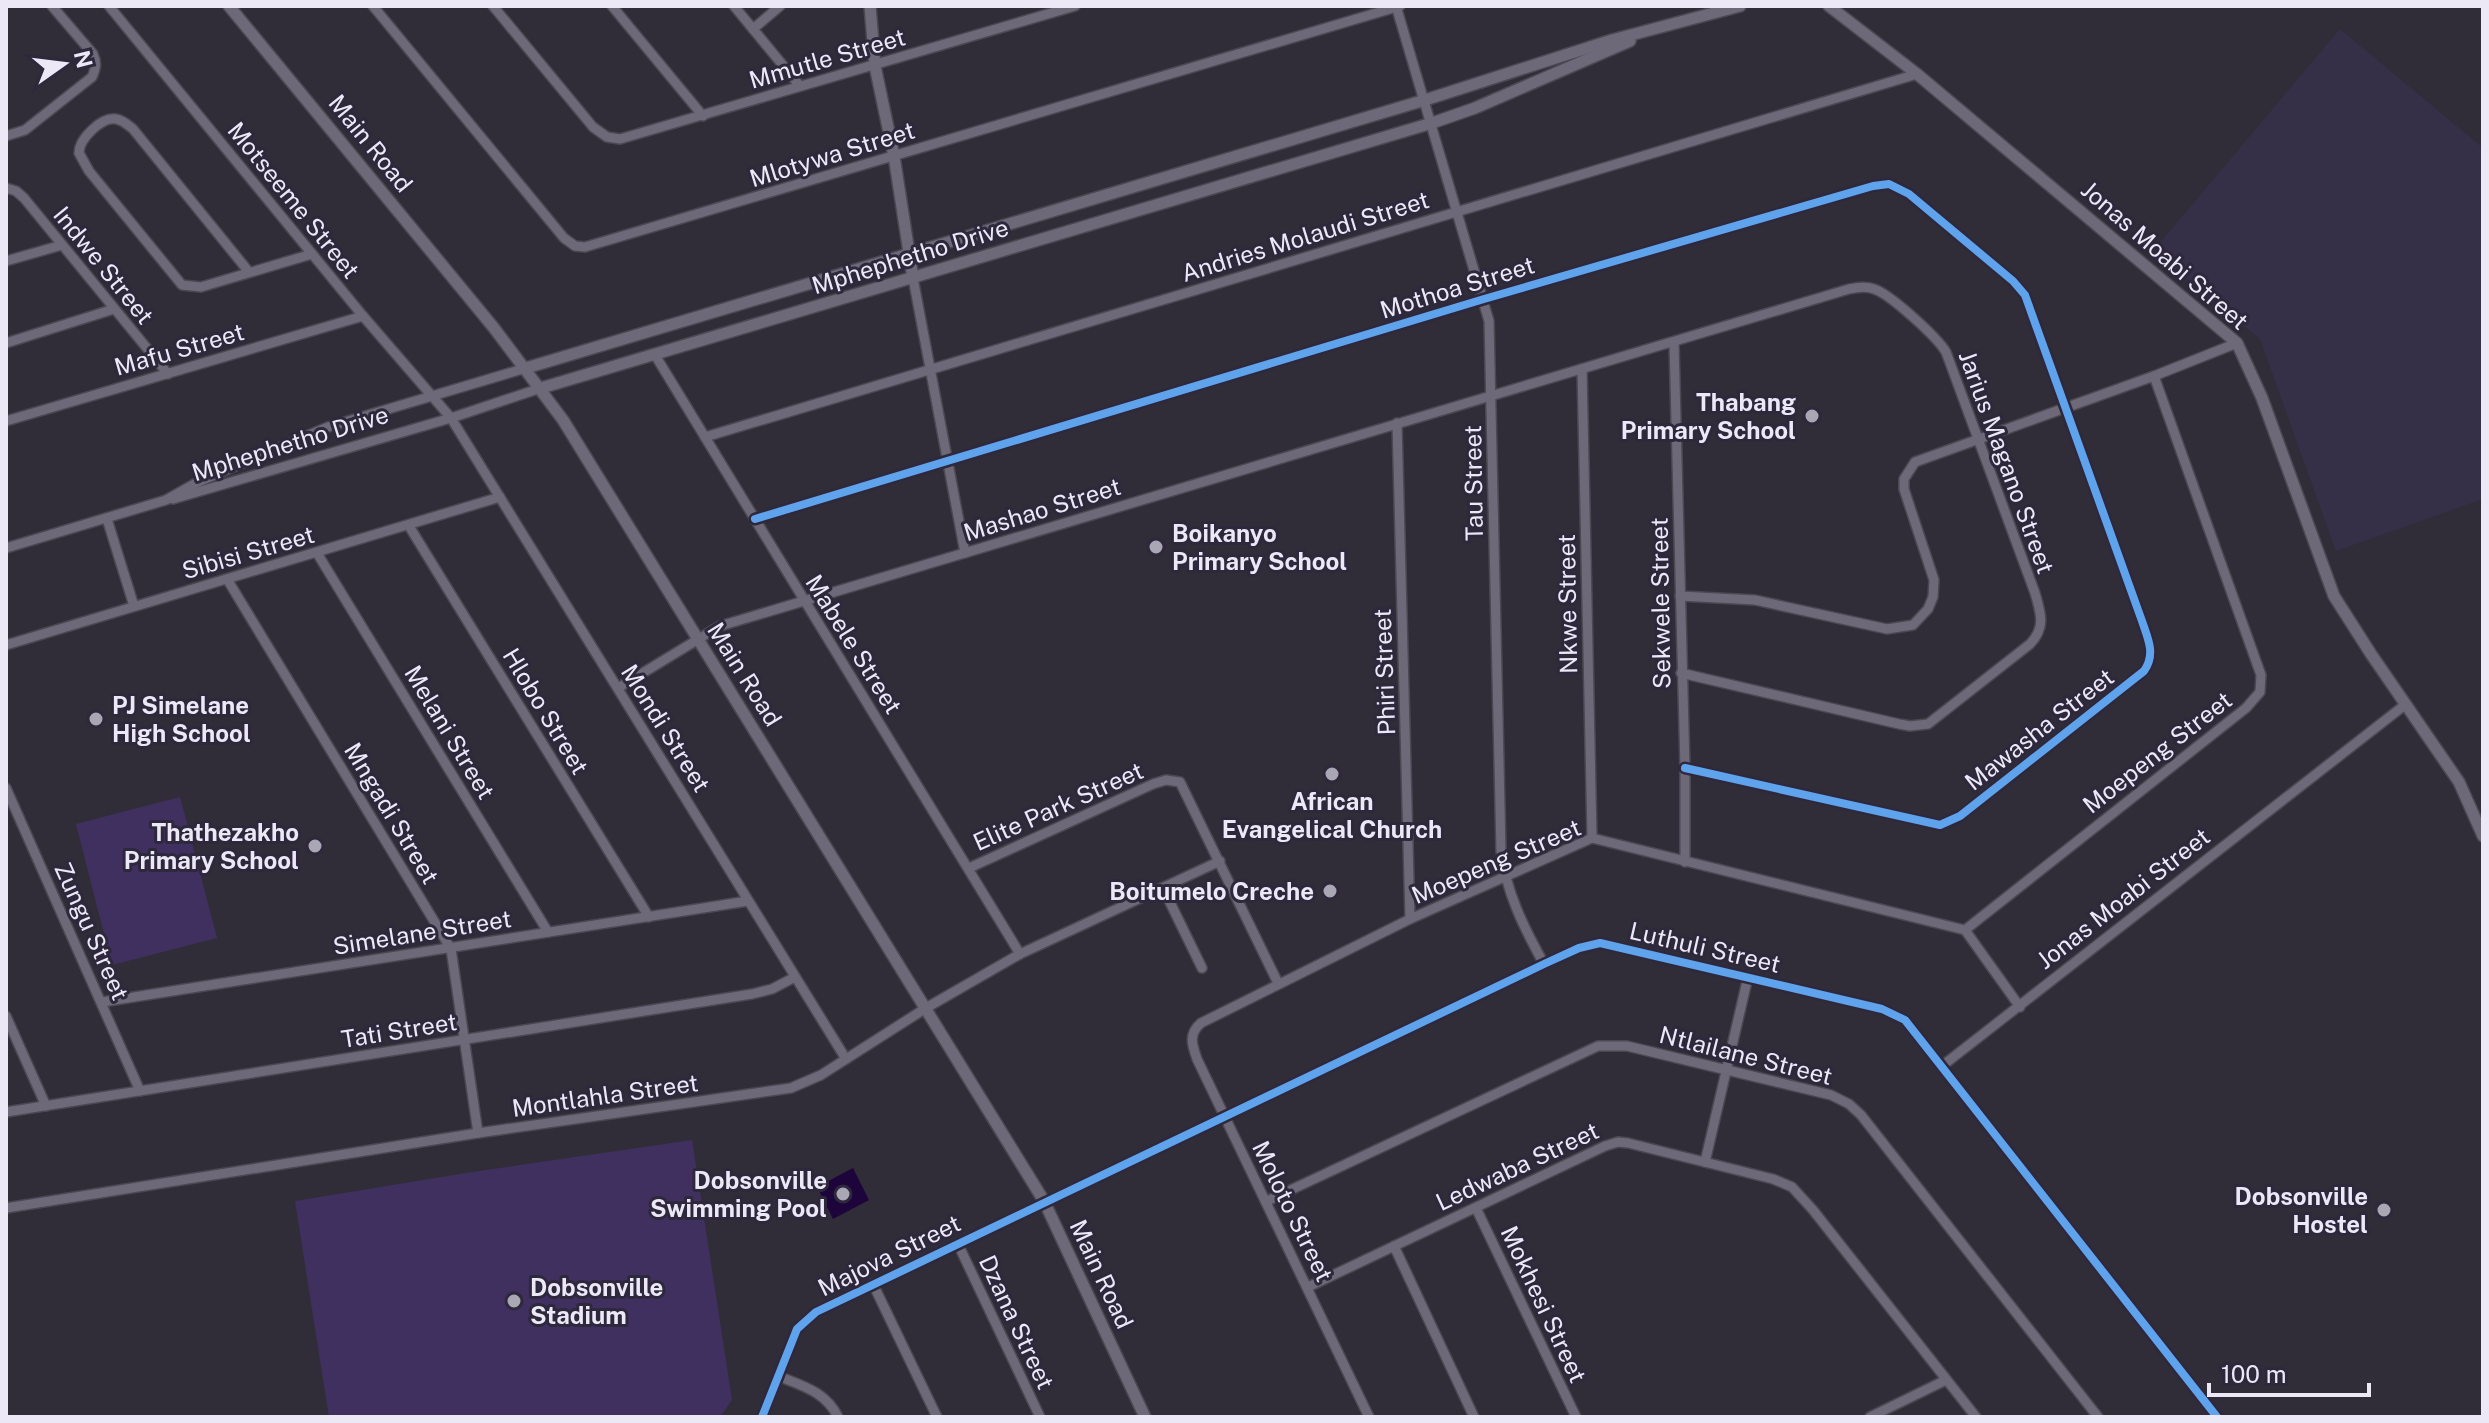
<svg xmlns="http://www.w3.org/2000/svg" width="2489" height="1423" viewBox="0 0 2489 1423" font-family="'Public Sans',sans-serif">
	<rect width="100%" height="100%" fill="#302d38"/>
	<polygon fill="#362f48" points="2340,29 2483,148 2483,499 2336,551 2260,339 2153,251"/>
	<g fill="#403060">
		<polygon points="180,797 217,938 112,965 76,824"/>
		<polygon points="692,1140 732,1400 720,1417 329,1417 295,1201 466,1173"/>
	</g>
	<polygon fill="#1d043b" points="853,1168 869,1200 833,1219 817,1187"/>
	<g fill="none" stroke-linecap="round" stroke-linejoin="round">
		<defs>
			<g id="minor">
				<polyline points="109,6 363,316 451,418 846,1059"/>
				<polyline points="373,6 564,238 575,246 585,247 1400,6"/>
				<polyline points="493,6 593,127 607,137 620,139 1075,6"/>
				<polyline points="612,6 703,116"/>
				<polyline points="734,6 800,86"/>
				<path d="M 1396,6 L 1489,321 L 1501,851 C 1506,892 1524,928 1544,964"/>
				<polyline points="753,29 780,6"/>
				<path d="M 6,136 L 25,130 L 92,77 C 96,68 97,63 93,54 L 52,6"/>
				<polyline points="6,188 16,191 24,198 168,374"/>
				<polyline points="6,261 62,245"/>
				<path d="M 249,272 L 133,129 C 128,125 123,120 116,119 C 101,117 79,139 79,153 L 89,171 L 182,285 L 201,287 L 312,254"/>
				<polyline points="913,278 965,553"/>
				<polyline points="6,343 114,309"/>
				<polyline points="1674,343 1685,768 1685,862"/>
				<polyline points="655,355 1020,954"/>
				<polyline points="1582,369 1592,838"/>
				<polyline points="6,421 363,316"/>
				<polyline points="1397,423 1410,919"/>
				<polyline points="705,437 1917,74"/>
				<polyline points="173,499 451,418 541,388"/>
				<polyline points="107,519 134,606"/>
				<path d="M 755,519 L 1484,299 L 1873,186 L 1889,184 L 1909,194 L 2013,281 L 2025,295 L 2142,621 C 2148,639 2156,654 2144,671 L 1960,816 L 1940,825 L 1685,768"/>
				<polyline points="409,526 649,917"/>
				<polyline points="6,548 166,500 198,482 328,427 526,368"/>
				<polyline points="317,553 548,932"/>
				<polyline points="227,579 451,949 478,1133"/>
				<polyline points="1680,596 1755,600 1887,629 1913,625 1928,609 1933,597 1934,580 1904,489 1904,479 1915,462 2154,376 2237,343"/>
				<polyline points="6,645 500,497"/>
				<path d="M 618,688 L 720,626 L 1849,289 C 1858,287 1866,286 1874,289 C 1890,294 1937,337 1946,352 L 2035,593 C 2041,614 2046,627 2030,644 L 1928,724 L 1910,726 L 1899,724 L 1681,673"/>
				<polyline points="6,788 140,1091"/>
				<polyline points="969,868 1153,784 1166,780 1180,782 1278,983"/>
				<polyline points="1163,888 1202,968"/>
				<polyline points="1965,930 2246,708 2260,692 2261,675 2154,376"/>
				<polyline points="102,1002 748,901"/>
				<polyline points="6,1016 46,1106"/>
				<polyline points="1942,1066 2406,704"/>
				<polyline points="6,1112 752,994 772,989 795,977"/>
				<polyline points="1705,1162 1748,977"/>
				<polyline points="1267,1201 1598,1046 1627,1046 1831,1095 1849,1104 1861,1115 2098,1417"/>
				<polyline points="6,1208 478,1133 791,1088 821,1075 926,1008 1020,954 1220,861"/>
				<polyline points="1476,1208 1576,1417"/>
				<polyline points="958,1244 1040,1417"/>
				<polyline points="1394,1246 1474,1417"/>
				<polyline points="873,1284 937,1417"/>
				<polyline points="1308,1287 1605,1146 1618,1142 1628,1143 1773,1179 1792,1187 1813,1210 1976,1417"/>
				<path d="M 778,1376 C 803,1386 826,1392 838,1417"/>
				<polyline points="762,1417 797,1329 816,1312 1544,964 1579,948 1600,943 1882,1009 1905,1020 2217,1417"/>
				<path d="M 1369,1417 L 1197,1059 C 1192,1045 1188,1034 1201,1023 L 1410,919 L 1592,838 L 1965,930 L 2020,1007"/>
				<polyline points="1870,1417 1946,1380"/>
			</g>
			<g id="tertiary">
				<polyline points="229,6 494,328 563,420 1044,1201 1145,1417"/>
				<polyline points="870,6 875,66 894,156 913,278"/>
				<polyline points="1829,6 1917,74 2237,343 2262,398 2334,596 2371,654 2459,782 2483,836"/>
				<polyline points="526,368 1425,100 1612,40 1740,6"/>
				<polyline points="541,388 1432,123 1475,108 1630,41"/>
			</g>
		</defs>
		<use href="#minor" stroke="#4b4852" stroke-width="12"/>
		<use href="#tertiary" stroke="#4b4852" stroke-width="14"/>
		<use href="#minor" stroke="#6d6979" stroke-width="9"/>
		<use href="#tertiary" stroke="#6d6979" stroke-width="11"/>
		<defs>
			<g id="cycleway">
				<path d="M 755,519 L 1484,299 L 1873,186 L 1889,184 L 1909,194 L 2013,281 L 2025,295 L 2142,621 C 2148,639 2156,654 2144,671 L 1960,816 L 1940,825 L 1685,768"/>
				<polyline points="762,1417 797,1329 816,1312 1544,964 1579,948 1600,943 1882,1009 1905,1020 2217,1417"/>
			</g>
		</defs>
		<use href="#cycleway" stroke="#2e283d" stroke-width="13"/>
		<use href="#cycleway" stroke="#60a3ed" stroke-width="8"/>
	</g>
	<g fill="#aaa7b4" stroke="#2e283d" stroke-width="3">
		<circle cx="1812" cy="416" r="8"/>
		<circle cx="1156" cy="547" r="8"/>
		<circle cx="96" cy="719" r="8"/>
		<circle cx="1332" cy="774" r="8"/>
		<circle cx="315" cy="846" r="8"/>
		<circle cx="1330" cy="891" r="8"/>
		<circle cx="843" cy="1194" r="8"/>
		<circle cx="2384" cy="1210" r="8"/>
		<circle cx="514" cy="1301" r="8"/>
	</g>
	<g text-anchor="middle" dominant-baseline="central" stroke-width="6" stroke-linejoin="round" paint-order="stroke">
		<g font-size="24" fill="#ece8f6" stroke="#2e283d">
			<text transform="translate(827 58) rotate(-16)">Mmutle Street</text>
			<text transform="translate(371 143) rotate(51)">Main Road</text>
			<text transform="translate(832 154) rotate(-17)">Mlotywa Street</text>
			<text transform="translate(294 200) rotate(51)">Motseeme Street</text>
			<text transform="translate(1305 236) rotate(-17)">Andries Molaudi Street</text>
			<text transform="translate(2165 255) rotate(41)">Jonas Moabi Street</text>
			<text transform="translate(910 256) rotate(-17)">Mphephetho Drive</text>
			<text transform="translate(104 265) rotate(51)">Indwe Street</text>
			<text transform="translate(1457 287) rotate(-17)">Mothoa Street</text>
			<text transform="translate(179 349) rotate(-16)">Mafu Street</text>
			<text transform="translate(290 443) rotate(-17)">Mphephetho Drive</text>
			<text transform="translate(2007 462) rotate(70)">Jarius Magano Street</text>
			<text transform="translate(1473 483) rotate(-91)">Tau Street</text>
			<text transform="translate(1042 509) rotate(-17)">Mashao Street</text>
			<text transform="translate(248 552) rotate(-16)">Sibisi Street</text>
			<text transform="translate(1660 603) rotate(-91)">Sekwele Street</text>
			<text transform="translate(1567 604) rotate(-91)">Nkwe Street</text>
			<text transform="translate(854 644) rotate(58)">Mabele Street</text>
			<text transform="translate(1384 672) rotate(-92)">Phiri Street</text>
			<text transform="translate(745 674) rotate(58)">Main Road</text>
			<text transform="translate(546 711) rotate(59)">Hlobo Street</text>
			<text transform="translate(666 728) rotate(58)">Mondi Street</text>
			<text transform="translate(2039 729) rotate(-38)">Mawasha Street</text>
			<text transform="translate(450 732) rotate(59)">Melani Street</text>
			<text transform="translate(2157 752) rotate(-38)">Moepeng Street</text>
			<text transform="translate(1058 806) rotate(-24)">Elite Park Street</text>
			<text transform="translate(392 813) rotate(59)">Mngadi Street</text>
			<text transform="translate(1496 861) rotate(-23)">Moepeng Street</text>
			<text transform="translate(2123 898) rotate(-38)">Jonas Moabi Street</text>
			<text transform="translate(92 931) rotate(66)">Zungu Street</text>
			<text transform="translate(422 932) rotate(-9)">Simelane Street</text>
			<text transform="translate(1705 947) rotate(13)">Luthuli Street</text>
			<text transform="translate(399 1030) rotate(-9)">Tati Street</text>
			<text transform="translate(1746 1055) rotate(14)">Ntlailane Street</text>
			<text transform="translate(605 1095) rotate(-8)">Montlahla Street</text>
			<text transform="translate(1517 1166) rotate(-25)">Ledwaba Street</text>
			<text transform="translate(1293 1211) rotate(64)">Moloto Street</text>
			<text transform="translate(889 1255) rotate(-26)">Majova Street</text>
			<text transform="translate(1102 1274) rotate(65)">Main Road</text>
			<text transform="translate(1544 1304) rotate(65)">Mokhesi Street</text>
			<text transform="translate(1017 1322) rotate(65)">Dzana Street</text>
		</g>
		<g font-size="24" font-weight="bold" fill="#ece8f6" stroke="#2e283d" text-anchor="end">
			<text x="1796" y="402">Thabang<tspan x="1796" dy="28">Primary School</tspan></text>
			<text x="1172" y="533" text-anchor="start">Boikanyo<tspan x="1172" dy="28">Primary School</tspan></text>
			<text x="112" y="705" text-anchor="start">PJ Simelane<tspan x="112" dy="28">High School</tspan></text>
			<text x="1332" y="801" text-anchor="middle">African<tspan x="1332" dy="28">Evangelical Church</tspan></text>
			<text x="299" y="832">Thathezakho<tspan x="299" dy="28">Primary School</tspan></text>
			<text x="1314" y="891">Boitumelo Creche</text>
			<text x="827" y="1180">Dobsonville<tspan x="827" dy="28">Swimming Pool</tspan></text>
			<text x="2368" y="1196">Dobsonville<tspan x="2368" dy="28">Hostel</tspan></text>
			<text x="530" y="1287" text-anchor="start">Dobsonville<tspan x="530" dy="28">Stadium</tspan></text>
		</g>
	</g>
	<rect width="2489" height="1423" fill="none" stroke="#ece8f6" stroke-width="16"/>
	<g transform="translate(64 64) rotate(76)" stroke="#2e283d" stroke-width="6" paint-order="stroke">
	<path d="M0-6L14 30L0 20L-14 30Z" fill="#ece8f6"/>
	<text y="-12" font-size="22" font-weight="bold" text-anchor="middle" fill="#ece8f6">N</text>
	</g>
	<path d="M2209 1383v12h160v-12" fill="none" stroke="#ece8f6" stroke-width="4"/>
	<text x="2221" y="1383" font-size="24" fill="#ece8f6" stroke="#2e283d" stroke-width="6" paint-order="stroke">100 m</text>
</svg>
